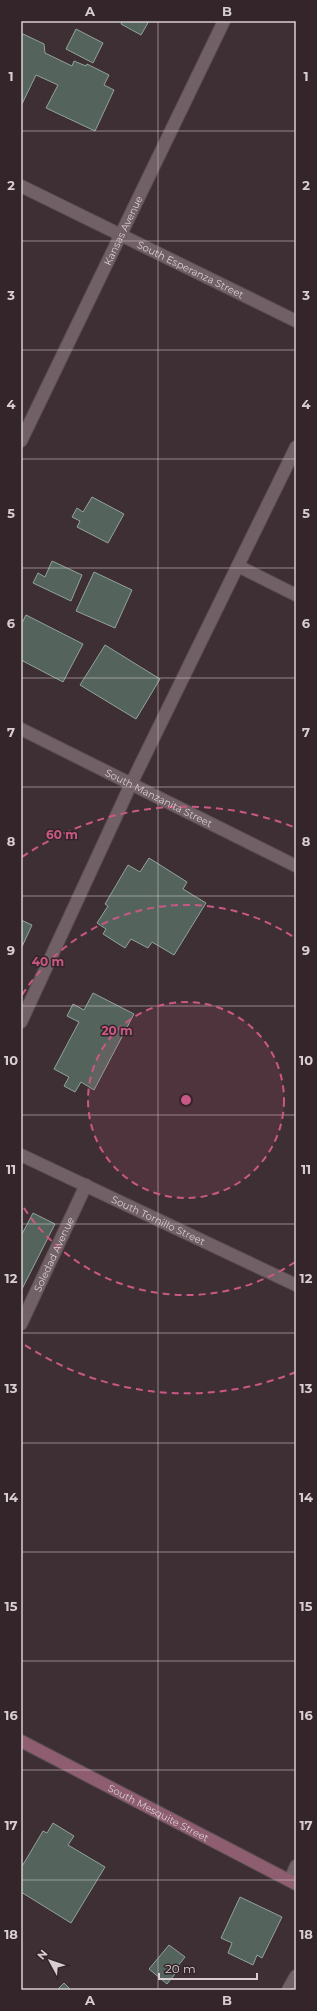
<svg xmlns="http://www.w3.org/2000/svg" width="317" height="2011" viewBox="0 0 317 2011" font-family="Montserrat,sans-serif">
	<rect width="100%" height="100%" fill="#3e2f34"/>
	<g fill="#54645d" stroke="#92a39b">
		<polygon points="122,21 149,21 141,35 121,24"/>
		<polygon points="76,29 103,43 93,63 66,49"/>
		<polygon points="21,33 44,44 45,53 72,66 74,61 86,66 87,64 109,75 104,85 114,90 95,131 46,108 58,85 36,75 21,106"/>
		<polygon points="92,497 124,514 108,543 77,527 80,521 72,517 77,508 83,512"/>
		<polygon points="52,561 82,575 71,601 33,583 38,573 45,577"/>
		<polygon points="94,572 132,590 115,628 76,611"/>
		<polygon points="26,615 83,644 63,682 21,660 21,625"/>
		<polygon points="105,645 160,679 136,719 80,685"/>
		<polygon points="149,858 187,882 183,889 206,903 174,955 152,942 148,948 131,939 125,948 103,934 106,929 97,923 108,906 105,904 128,865 140,872"/>
		<polygon points="21,920 32,925 21,949"/>
		<polygon points="93,993 134,1014 94,1090 81,1082 75,1092 64,1086 69,1077 54,1069 79,1022 67,1016 73,1004 84,1010"/>
		<polygon points="33,1213 55,1224 21,1291 21,1236"/>
		<polygon points="53,1823 74,1836 68,1845 105,1867 71,1923 21,1892 21,1868 43,1831 47,1833"/>
		<polygon points="240,1897 282,1917 262,1958 257,1955 253,1965 228,1953 232,1943 221,1938"/>
		<polygon points="169,1945 185,1957 177,1967 179,1969 167,1984 149,1969"/>
		<polygon points="64,1983 71,1990 57,1990"/>
	</g>
	<g fill="none" stroke-linecap="round" stroke-linejoin="round">
		<defs>
			<g id="lane">
				<polyline points="238,566 296,595"/>
				<polyline points="21,1022 131,784 296,447"/>
			</g>
			<g id="street">
				<path id="s1" d="M 21,186 L 296,321"/>
				<path id="s2" d="M 21,441 L 224,21"/>
				<path id="s3" d="M 21,729 L 296,866"/>
				<path id="s4" d="M 21,1155 L 296,1285"/>
				<path id="s5" d="M 21,1324 L 86,1185"/>
				<polyline points="290,1880 296,1866"/>
				<polyline points="288,1990 296,1976"/>
			</g>
			<g id="secondary">
				<path id="s6" d="M 21,1741 L 296,1884"/>
			</g>
		</defs>
		<use href="#lane" stroke="#5b4e52" stroke-width="14"/>
		<use href="#street" stroke="#5b4e52" stroke-width="14"/>
		<use href="#secondary" stroke="#5b4e52" stroke-width="14"/>
		<use href="#lane" stroke="#716065" stroke-width="12"/>
		<use href="#street" stroke="#716065" stroke-width="12"/>
		<use href="#secondary" stroke="#8e5e70" stroke-width="12"/>
	</g>
	<path fill="none" stroke="#d8ced1" stroke-width="1" stroke-opacity="0.55" d="M 158,21 L 158,1990M 21,131 L 296,131M 21,241 L 296,241M 21,350 L 296,350M 21,459 L 296,459M 21,568 L 296,568M 21,678 L 296,678M 21,787 L 296,787M 21,896 L 296,896M 21,1006 L 296,1006M 21,1115 L 296,1115M 21,1224 L 296,1224M 21,1333 L 296,1333M 21,1443 L 296,1443M 21,1552 L 296,1552M 21,1661 L 296,1661M 21,1770 L 296,1770M 21,1880 L 296,1880"/>
	<circle cx="186" cy="1100" r="98" fill="#ca5884" fill-opacity=".12"/>
	<g fill="none" stroke="#ca5884" stroke-width="2" stroke-dasharray="7 5">
		<circle cx="186" cy="1100" r="98"/>
		<path d="M295 1262A195 195 0 0 1 22 1205M22 995A195 195 0 0 1 295 938"/>
		<path d="M296 1372A293 293 0 0 1 22 1343M22 857A293 293 0 0 1 296 828"/>
	</g>
	<g text-anchor="middle" dominant-baseline="central" stroke-width="3" stroke-linejoin="round" paint-order="stroke">
		<g font-size="10" fill="#d8ced1" stroke="#34252a">
			<text stroke="none"><textPath href="#s2" startOffset="234">Kansas Avenue</textPath></text>
			<text stroke="none"><textPath href="#s1" startOffset="189">South Esperanza Street</textPath></text>
			<text stroke="none"><textPath href="#s3" startOffset="154">South Manzanita Street</textPath></text>
			<text stroke="none"><textPath href="#s4" startOffset="152">South Tornillo Street</textPath></text>
			<text stroke="none"><textPath href="#s5" startOffset="77">Soledad Avenue</textPath></text>
			<text stroke="none"><textPath href="#s6" startOffset="155">South Mesquite Street</textPath></text>
		</g>
	</g>
	<circle cx="186" cy="1100" r="6" fill="#ca5884" stroke="#34252a" stroke-width="2"/>
	<g font-size="12" text-anchor="middle" font-weight="bold" fill="#ca5884" stroke="#34252a" stroke-width="3" stroke-linejoin="round" paint-order="stroke">
		<text x="62" y="839">60 m</text>
		<text x="48" y="966">40 m</text>
		<text x="117" y="1035">20 m</text>
	</g>
	<rect width="317" height="2011" fill="none" stroke="#34252a" stroke-width="44"/>
	<g transform="translate(50 1961) rotate(310)" stroke="#34252a" stroke-width="3" paint-order="stroke">
	<path d="M0-3L7 15L0 10L-7 15Z" fill="#d8ced1"/>
	<text y="-6" font-size="11" font-weight="bold" text-anchor="middle" fill="#d8ced1">N</text>
	</g>
	<path d="M159 1973v6h98v-6" fill="none" stroke="#d8ced1" stroke-width="2"/>
	<text x="165" y="1973" font-size="12" fill="#d8ced1" stroke="#34252a" stroke-width="3" paint-order="stroke">20 m</text>
	<rect x="22" y="22" width="273" height="1967" fill="none" stroke="#d8ced1" stroke-width="1.5"/>
	<g font-size="13" text-anchor="middle" font-weight="bold" fill="#d8ced1">
		<text x="90" y="16">A</text>
		<text x="227" y="16">B</text>
		<text x="11" y="81">1</text>
		<text x="306" y="81">1</text>
		<text x="11" y="190">2</text>
		<text x="306" y="190">2</text>
		<text x="11" y="300">3</text>
		<text x="306" y="300">3</text>
		<text x="11" y="409">4</text>
		<text x="306" y="409">4</text>
		<text x="11" y="518">5</text>
		<text x="306" y="518">5</text>
		<text x="11" y="628">6</text>
		<text x="306" y="628">6</text>
		<text x="11" y="737">7</text>
		<text x="306" y="737">7</text>
		<text x="11" y="846">8</text>
		<text x="306" y="846">8</text>
		<text x="11" y="955">9</text>
		<text x="306" y="955">9</text>
		<text x="11" y="1065">10</text>
		<text x="306" y="1065">10</text>
		<text x="11" y="1174">11</text>
		<text x="306" y="1174">11</text>
		<text x="11" y="1283">12</text>
		<text x="306" y="1283">12</text>
		<text x="11" y="1393">13</text>
		<text x="306" y="1393">13</text>
		<text x="11" y="1502">14</text>
		<text x="306" y="1502">14</text>
		<text x="11" y="1611">15</text>
		<text x="306" y="1611">15</text>
		<text x="11" y="1720">16</text>
		<text x="306" y="1720">16</text>
		<text x="11" y="1830">17</text>
		<text x="306" y="1830">17</text>
		<text x="11" y="1939">18</text>
		<text x="306" y="1939">18</text>
		<text x="90" y="2005">A</text>
		<text x="227" y="2005">B</text>
	</g>
</svg>
